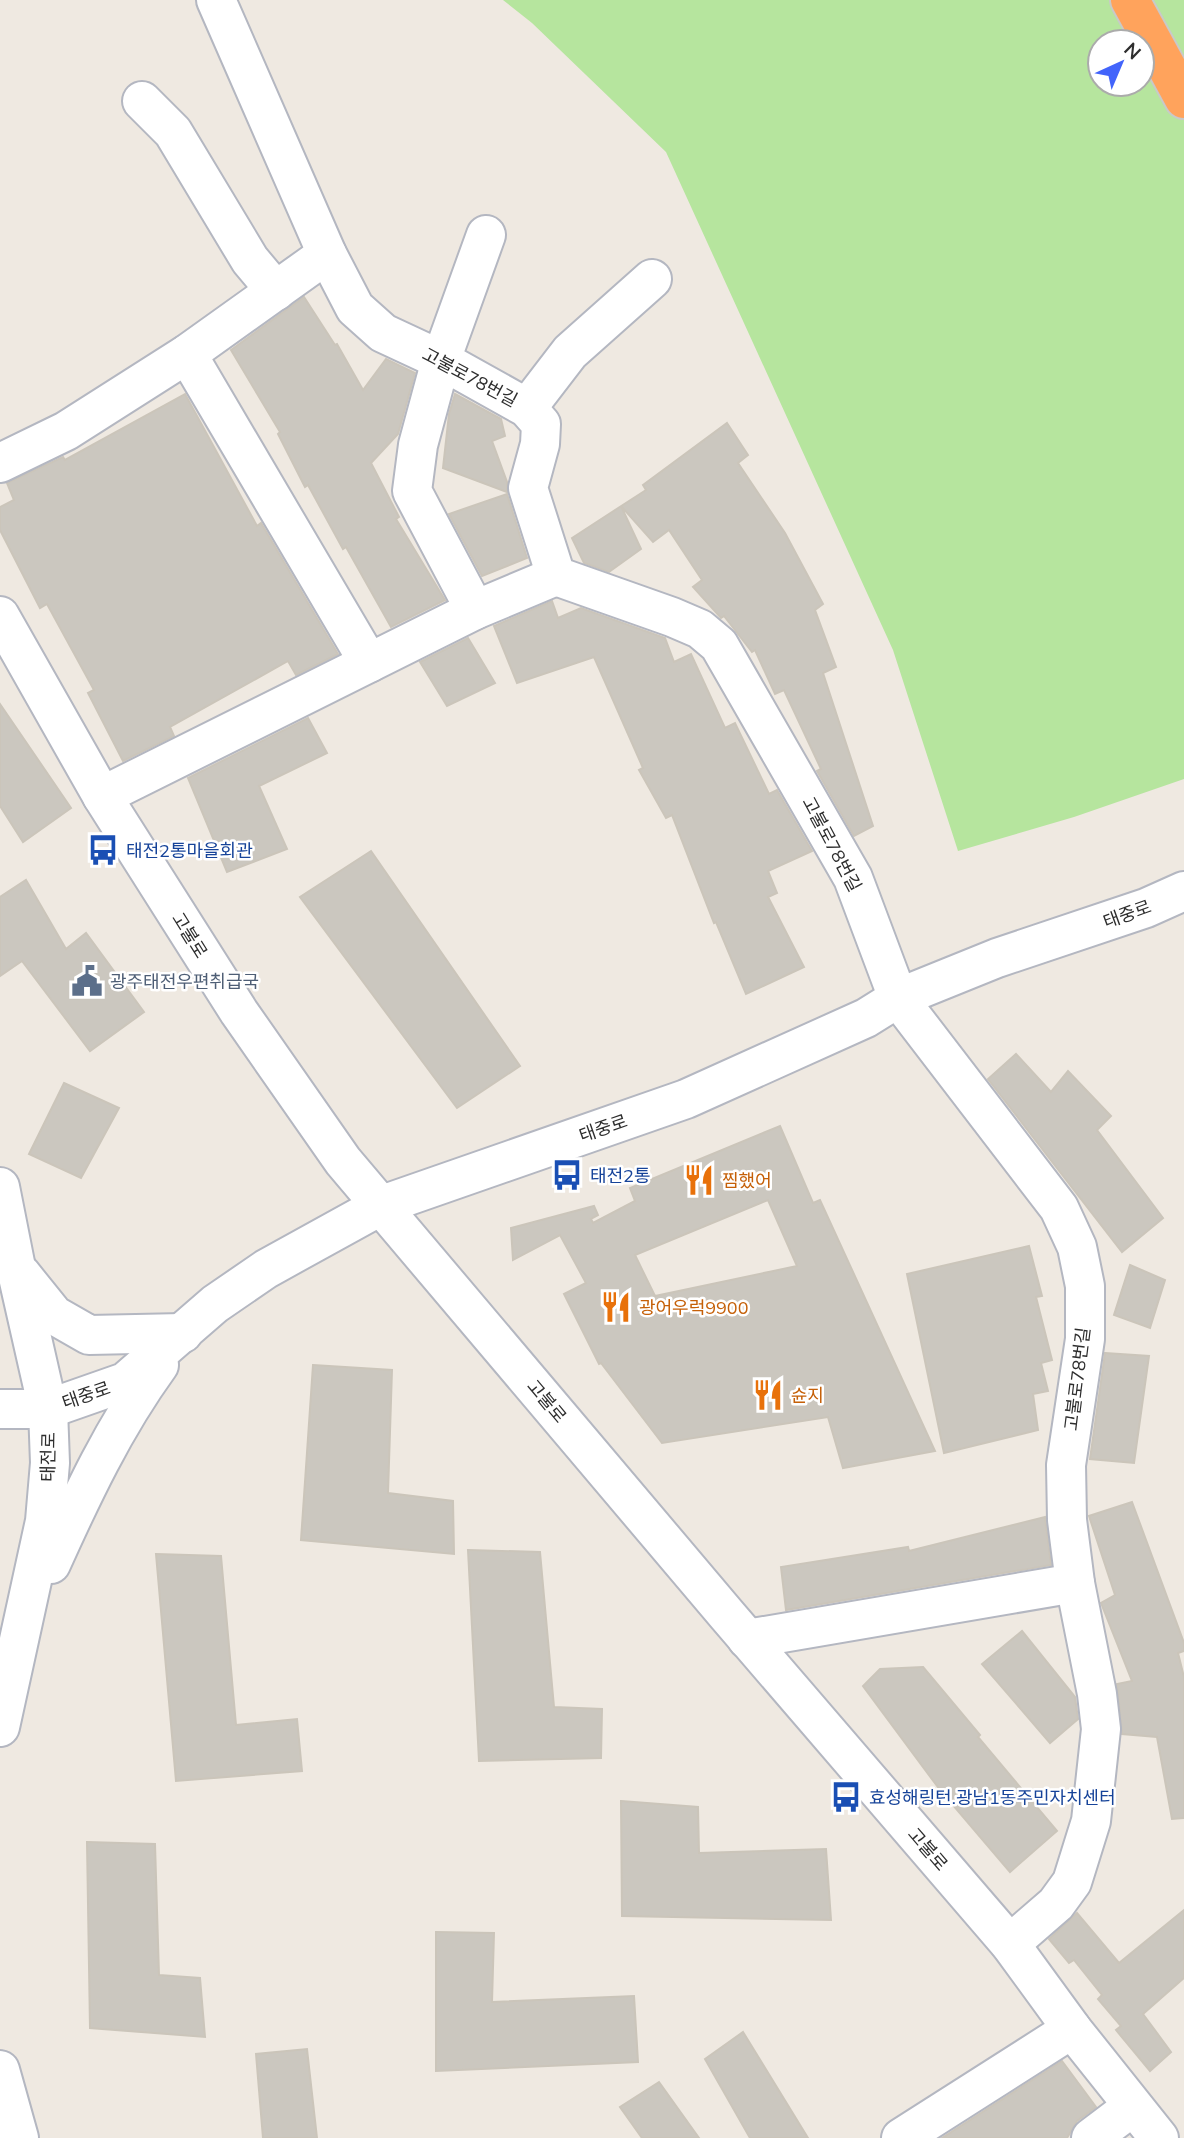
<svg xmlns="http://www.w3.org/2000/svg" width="1184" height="2138" viewBox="0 0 1184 2138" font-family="Mulish,'Noto Sans KR',sans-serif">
	<rect width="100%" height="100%" fill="#efe9e1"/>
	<path fill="#b6e59e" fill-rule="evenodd" d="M 503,0 L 1184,0 L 1184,779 L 1074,817 L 958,851 L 893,650 L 666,152 L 532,23 ZM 1100,42 L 1142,42 L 1142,84 L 1100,84 Z"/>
	<g fill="#cbc7bf" stroke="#cbc5ba" stroke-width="2" fill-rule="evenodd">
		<polygon points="304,297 335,345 337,344 363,390 386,359 415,373 398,434 371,463 399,517 396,519 445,600 391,627 346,547 343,549 308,485 305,487 278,434 280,432 231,350"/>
		<polygon points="185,394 257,526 261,523 338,654 296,675 288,661 170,727 174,736 123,761 88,693 94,690 47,604 40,608 0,530 0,507 14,500 7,483 63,457 65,460"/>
		<polygon points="455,394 501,419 505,436 492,441 507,482 507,492 443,468 449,414"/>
		<polygon points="727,423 748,455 738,463 785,533 823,604 815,610 836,667 823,673 873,826 854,836 817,771 821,769 784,690 775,694 755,650 752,652 724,616 721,618 693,587 702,580 669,530 653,542 621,506 641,549 609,572 584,563 572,538 646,490 643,485"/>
		<polygon points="507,494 527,558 482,576 449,514"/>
		<polygon points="552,601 558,618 581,608 665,638 674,662 691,654 725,728 735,723 769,794 777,790 812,851 768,871 777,893 768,897 804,967 746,994 716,922 714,923 672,815 666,818 639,770 643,768 594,657 517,683 494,626"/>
		<polygon points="468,638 495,683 447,706 420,662"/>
		<polygon points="0,704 71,808 23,842 0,806"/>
		<polygon points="308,718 327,753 259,786 287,849 227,872 188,778"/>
		<polygon points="371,851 520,1066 457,1108 300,897"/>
		<polygon points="26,880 66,949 86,933 144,1012 90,1051 22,961 0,976 0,897"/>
		<polygon points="1016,1054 1051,1092 1068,1071 1111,1116 1097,1130 1163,1218 1122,1252 988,1079"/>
		<polygon points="64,1083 119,1108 81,1178 29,1154"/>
		<path d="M 780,1126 L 813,1203 L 820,1200 L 935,1451 L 843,1468 L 828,1417 L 662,1443 L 601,1363 L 599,1364 L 564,1294 L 586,1283 L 560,1235 L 513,1260 L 511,1228 L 594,1206 L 598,1215 L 591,1219 L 593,1223 L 635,1201 L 630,1188 ZM 768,1200 L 797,1266 L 655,1296 L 635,1255 Z"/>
		<polygon points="1029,1246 1042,1296 1036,1297 1052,1360 1041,1363 1048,1391 1033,1394 1038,1430 944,1453 907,1274"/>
		<polygon points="1130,1265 1165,1280 1150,1328 1114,1315"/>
		<polygon points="1105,1353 1149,1356 1134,1463 1090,1459"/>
		<polygon points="313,1365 392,1370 388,1493 453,1501 454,1554 301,1540"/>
		<polygon points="1132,1502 1184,1643 1184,1651 1178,1653 1184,1677 1184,1818 1172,1819 1157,1737 1122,1734 1117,1684 1132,1681 1101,1603 1115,1595 1089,1516"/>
		<polygon points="1045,1517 1051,1565 786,1610 781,1567 908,1547 909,1551"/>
		<polygon points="468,1550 540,1552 554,1707 602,1709 601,1758 479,1761"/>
		<polygon points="156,1554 221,1556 236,1725 297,1719 302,1771 176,1781"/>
		<polygon points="1022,1631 1075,1697 1078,1719 1050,1743 982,1664"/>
		<polygon points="923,1667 980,1735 978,1737 1057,1831 1010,1872 940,1790 863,1686 880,1669"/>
		<polygon points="621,1801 698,1807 699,1853 826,1849 831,1920 622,1916"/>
		<polygon points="87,1842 155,1844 159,1975 200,1978 205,2037 90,2028"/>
		<polygon points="1184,1910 1184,1978 1143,2014 1171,2052 1150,2071 1116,2030 1121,2026 1098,1999 1102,1995 1074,1960 1069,1963 1049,1939 1077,1913 1119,1963"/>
		<polygon points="436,1932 494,1933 492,2002 634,1996 638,2062 436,2071"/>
		<polygon points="743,2032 808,2138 750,2138 705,2059"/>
		<polygon points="307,2049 317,2138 263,2138 256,2054"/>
		<polygon points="1062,2061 1096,2107 1077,2121 1067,2138 942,2138"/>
		<polygon points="659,2082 699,2138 642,2138 620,2107"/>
	</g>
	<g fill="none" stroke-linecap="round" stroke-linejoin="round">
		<defs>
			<g id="minor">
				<polyline points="216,0 327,254 355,308 383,333 441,360 527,408 541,424 540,444 528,488 556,576 672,617 700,629 719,645 853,878 898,998 1059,1208 1077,1247 1085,1286 1085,1339 1066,1465 1067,1520 1075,1583 1097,1694 1101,1729 1091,1821 1072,1882 1056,1904 1010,1944"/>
				<polyline points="142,101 173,132 250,260 276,291"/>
				<polyline points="187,354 369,663"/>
				<polyline points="527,408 570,352 652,279"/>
				<polyline points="0,463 66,431 187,354 327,254"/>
				<polyline points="475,610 412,491 418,445 441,360 486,235"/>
				<polyline points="0,616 102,796 239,1012 343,1161 727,1615 1010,1944 1072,2029 1159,2138"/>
				<polyline points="102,796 475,610 556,576"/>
				<polyline points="0,1187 16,1268 48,1409 50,1463 45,1521 0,1727"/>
				<polyline points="21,1274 54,1315 89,1335 183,1333"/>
				<polyline points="0,1409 48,1409 125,1382 215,1304 266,1269 382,1205 686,1099 866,1018 898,998 997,958 1146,908 1184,891"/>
				<path d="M 51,1564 C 82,1495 114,1427 159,1365"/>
				<polyline points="747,1639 1075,1583"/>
				<polyline points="0,2070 19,2138"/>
				<polyline points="901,2138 1072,2029"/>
				<polyline points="1091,2138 1132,2107"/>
			</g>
			<polyline id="highway" points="1130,0 1184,99"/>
		</defs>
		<use href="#minor" stroke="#b4b7c1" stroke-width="42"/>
		<use href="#highway" stroke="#c9c9c9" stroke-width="42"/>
		<use href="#minor" stroke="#fff" stroke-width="38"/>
		<use href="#highway" stroke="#ffa35c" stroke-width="38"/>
	</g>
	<defs>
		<symbol id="bus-bare" viewBox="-9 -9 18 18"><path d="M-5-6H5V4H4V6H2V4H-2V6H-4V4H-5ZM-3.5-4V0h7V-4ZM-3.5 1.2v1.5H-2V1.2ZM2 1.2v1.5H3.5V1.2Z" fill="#1a4fb4" stroke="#fff" stroke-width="2.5" paint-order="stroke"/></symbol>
		<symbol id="civic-bare" viewBox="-9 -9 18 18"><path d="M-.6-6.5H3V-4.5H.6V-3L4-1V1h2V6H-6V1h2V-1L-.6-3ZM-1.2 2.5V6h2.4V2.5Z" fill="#5c6f8a" stroke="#fff" stroke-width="2.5" paint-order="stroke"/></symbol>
		<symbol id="restaurant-bare" viewBox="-9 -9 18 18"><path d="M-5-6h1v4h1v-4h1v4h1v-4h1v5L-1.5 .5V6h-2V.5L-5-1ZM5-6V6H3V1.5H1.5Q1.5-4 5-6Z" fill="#e8710a" stroke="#fff" stroke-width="2.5" paint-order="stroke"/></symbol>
	</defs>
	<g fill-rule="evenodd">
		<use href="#bus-bare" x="81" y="828" width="44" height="44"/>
		<use href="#civic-bare" x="65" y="959" width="44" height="44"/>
		<use href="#bus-bare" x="545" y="1153" width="44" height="44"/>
		<use href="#restaurant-bare" x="677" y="1158" width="44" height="44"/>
		<use href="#restaurant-bare" x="594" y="1285" width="44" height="44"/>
		<use href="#restaurant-bare" x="746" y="1373" width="44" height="44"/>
		<use href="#bus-bare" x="824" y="1775" width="44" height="44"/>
	</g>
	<g text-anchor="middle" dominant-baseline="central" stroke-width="5" stroke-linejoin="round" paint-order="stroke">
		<g font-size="18" fill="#2e2e2e" stroke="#fff">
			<text transform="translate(470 377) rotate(28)">고불로78번길</text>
			<text transform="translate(832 844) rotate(62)">고불로78번길</text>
			<text transform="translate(1127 914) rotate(-20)">태중로</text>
			<text transform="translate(190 935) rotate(58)">고불로</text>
			<text transform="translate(603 1128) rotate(-19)">태중로</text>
			<text transform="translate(1077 1379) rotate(-83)">고불로78번길</text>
			<text transform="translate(86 1395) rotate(-19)">태중로</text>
			<text transform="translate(547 1401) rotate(50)">고불로</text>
			<text transform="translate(48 1457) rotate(-89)">태전로</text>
			<text transform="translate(928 1849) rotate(49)">고불로</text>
		</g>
		<g font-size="18" fill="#164399" stroke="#fff" text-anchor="start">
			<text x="126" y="850">태전2통마을회관</text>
			<text x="590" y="1175">태전2통</text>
			<text x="869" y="1797">효성해링턴.광남1동주민자치센터</text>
		</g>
		<g font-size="18" fill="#4e5e75" stroke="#fff" text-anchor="start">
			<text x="110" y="981">광주태전우편취급국</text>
		</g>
		<g font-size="18" fill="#c56008" stroke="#fff" text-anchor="start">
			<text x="722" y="1180">찜했어</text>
			<text x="639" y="1307">광어우럭9900</text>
			<text x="791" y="1395">슌지</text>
		</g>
	</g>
	<g transform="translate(1121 63) rotate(44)"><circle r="33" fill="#ffffff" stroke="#ababab" stroke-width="2"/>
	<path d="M0-5L12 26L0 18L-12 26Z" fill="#4264fb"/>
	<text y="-10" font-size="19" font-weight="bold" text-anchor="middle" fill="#2e2e2e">N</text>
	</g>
</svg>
